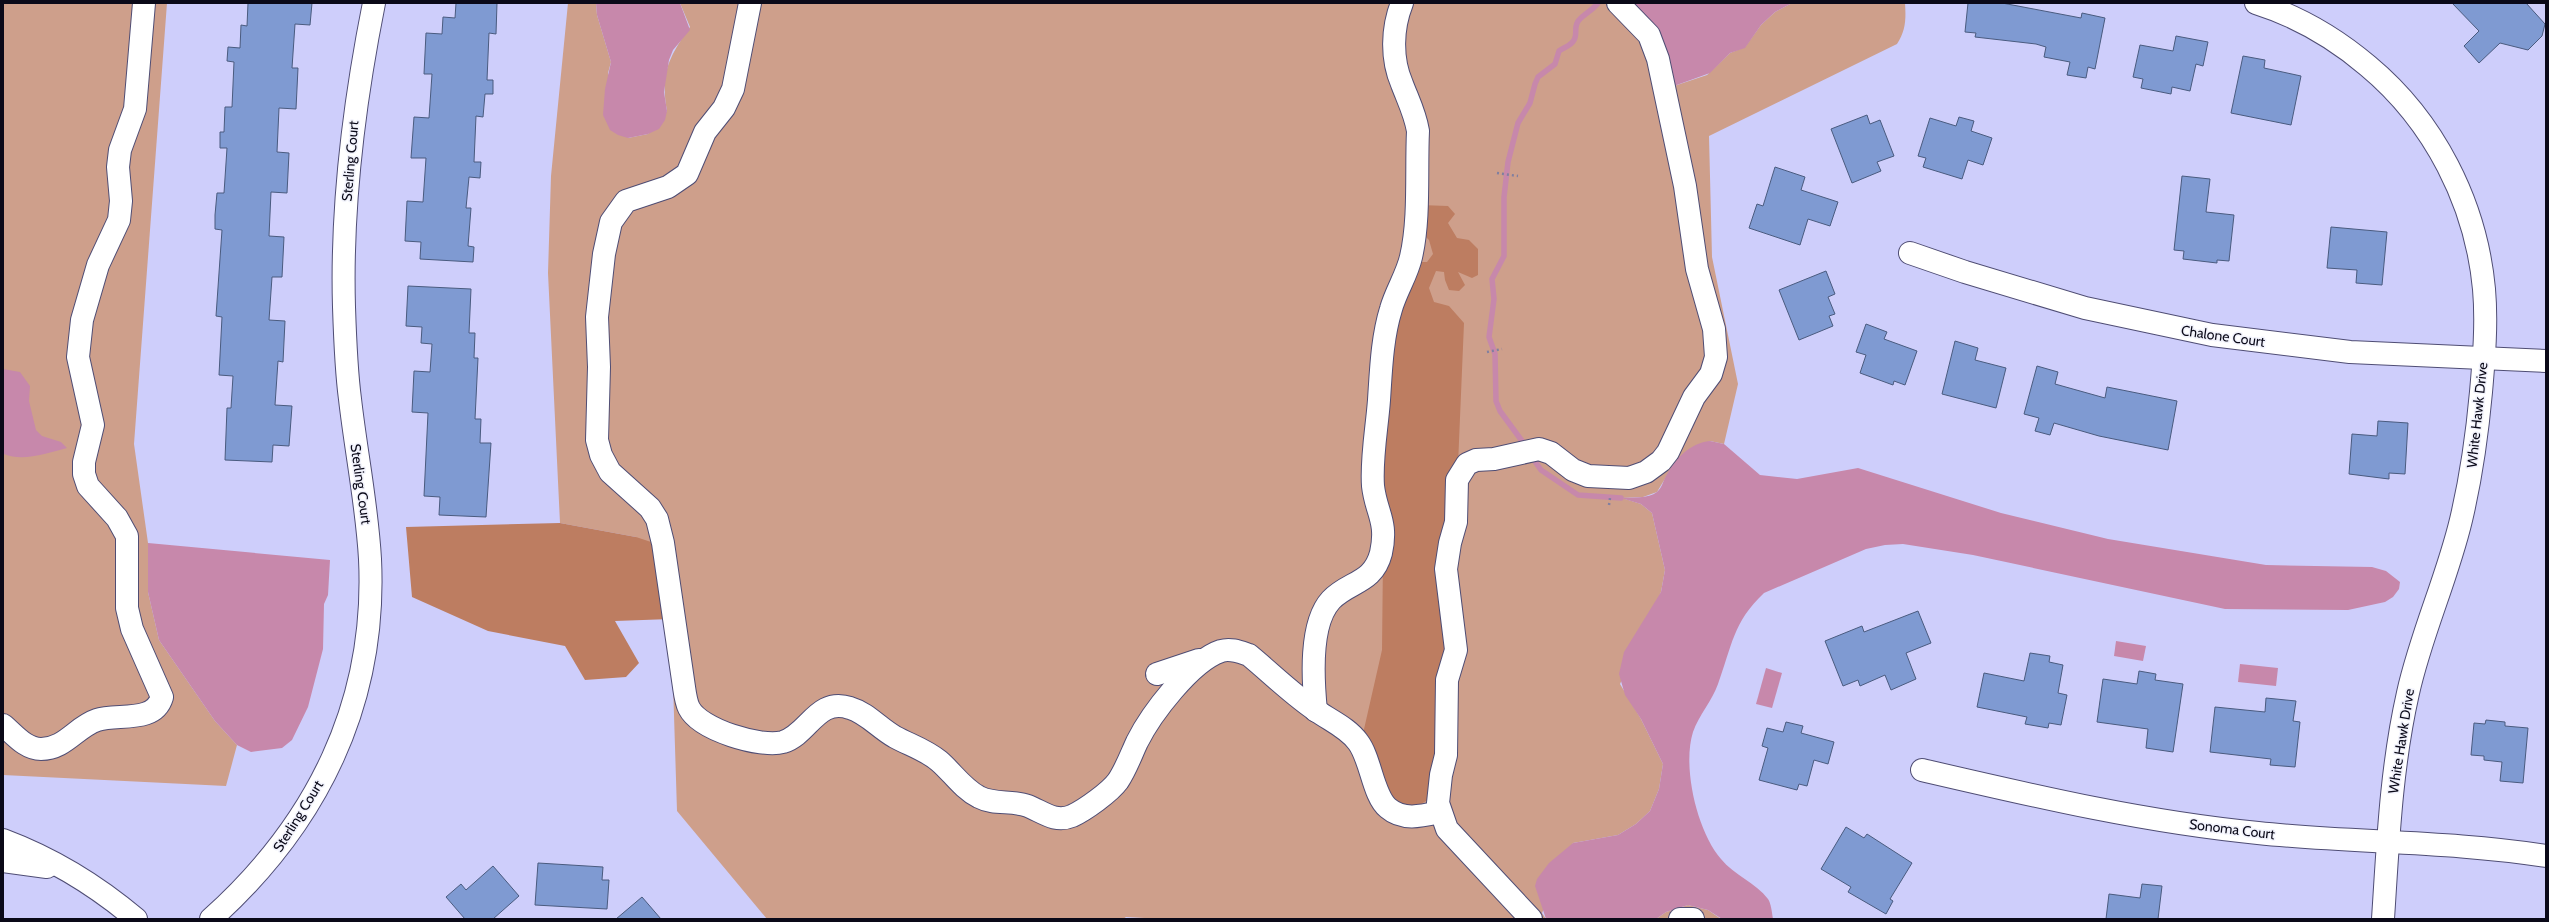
<svg xmlns="http://www.w3.org/2000/svg" width="2549" height="922" viewBox="0 0 2549 922" font-family="Cabin,sans-serif">
	<rect width="100%" height="100%" fill="#cecefb"/>
	<g fill="#ce9f8b">
		<polygon points="3,3 167,3 134,444 148,543 148,592 159,640 215,721 237,745 226,786 3,775"/>
		<path d="M 568,3 L 596,3 L 597,15 L 611,62 L 608,73 L 628,138 L 648,134 L 667,111 C 660,73 669,57 690,27 L 680,3 L 1627,3 L 1674,86 L 1707,75 L 1730,53 L 1745,47 L 1761,25 L 1775,12 L 1792,3 L 1905,3 C 1906,19 1906,30 1897,44 L 1709,136 L 1712,257 L 1738,384 L 1724,444 L 1710,441 L 1675,462 L 1657,492 L 1643,497 L 1622,498 L 1641,504 L 1652,513 L 1665,570 L 1661,592 L 1620,684 L 1641,719 L 1663,764 L 1659,789 L 1650,811 L 1636,824 L 1618,835 L 1573,843 L 1542,913 L 1546,919 L 1163,919 L 1126,917 L 1123,919 L 767,919 L 677,811 L 671,619 L 636,537 L 560,523 L 548,273 L 551,176 Z"/>
		<polygon points="1688,905 1708,910 1721,919 1656,919 1666,912"/>
	</g>
	<g fill="#bd7d61">
		<polygon points="1420,205 1448,206 1455,214 1448,223 1457,238 1469,240 1478,249 1478,275 1472,278 1458,272 1465,285 1459,291 1449,290 1445,280 1444,272 1436,271 1429,288 1434,302 1449,306 1464,323 1451,631 1442,755 1431,798 1416,807 1389,803 1362,738 1382,650 1383,558 1379,485 1385,373 1414,262 1427,262 1433,254 1429,240 1419,230"/>
		<polygon points="560,523 636,537 660,545 671,619 615,621 639,663 626,677 585,680 565,646 488,631 412,597 406,527"/>
	</g>
	<g fill="#c788ab">
		<polygon points="596,3 680,3 690,30 673,50 669,60 664,92 667,111 665,120 659,129 648,134 628,138 618,135 610,130 603,115 605,89 611,62 597,15"/>
		<polygon points="1627,3 1792,3 1775,12 1761,25 1745,48 1730,53 1710,73 1674,86"/>
		<path d="M 3,369 L 20,372 L 30,386 L 29,401 L 36,430 L 42,436 L 61,442 L 67,448 C 47,453 23,462 4,454 Z"/>
		<path d="M 1710,441 L 1724,444 L 1760,475 L 1797,479 L 1858,468 L 2001,513 L 2108,539 L 2266,565 L 2372,567 L 2386,571 L 2400,582 L 2399,589 L 2393,597 L 2385,602 L 2348,610 L 2225,609 L 1973,555 L 1903,544 L 1885,545 L 1866,549 L 1764,593 C 1733,622 1732,646 1718,684 C 1712,701 1699,715 1693,732 C 1682,767 1697,831 1721,859 C 1734,875 1756,883 1768,899 C 1771,903 1772,913 1773,919 L 1722,919 L 1708,910 L 1688,905 L 1666,912 L 1656,919 L 1546,919 L 1535,886 L 1537,879 L 1549,863 L 1573,843 L 1618,835 L 1636,824 L 1650,811 L 1659,789 L 1663,764 L 1641,719 L 1625,695 L 1619,674 L 1624,652 L 1661,592 L 1665,570 L 1652,513 L 1641,504 L 1621,498 C 1632,497 1648,499 1657,492 C 1662,488 1663,481 1666,476 C 1676,458 1690,443 1710,441 Z"/>
		<polygon points="148,543 330,560 328,595 324,604 323,649 308,707 292,740 282,748 251,752 237,745 215,721 159,640 148,592"/>
		<polygon points="2116,641 2146,646 2143,661 2114,656"/>
		<polygon points="2240,664 2278,668 2276,686 2238,682"/>
		<polygon points="1766,668 1782,673 1772,708 1756,704"/>
	</g>
	<g fill="none" stroke-linecap="round" stroke-linejoin="round">
		<g stroke="#c788ab" stroke-width="5.5">
			<path d="M 1522,441 L 1500,411 L 1496,401 L 1495,354 L 1489,337 L 1494,299 L 1492,279 L 1504,256 L 1504,197 L 1508,162 L 1518,123 L 1530,103 L 1535,84 L 1538,77 L 1555,64 L 1559,51 C 1564,47 1571,46 1574,40 C 1578,34 1573,26 1579,20 C 1585,13 1592,11 1598,3"/>
			<polyline points="1534,460 1541,470 1578,495 1621,498"/>
		</g>
	</g>
	<g fill="#7f9ad2" stroke="#4a5b7f">
		<polygon points="248,3 312,3 310,25 295,24 292,68 298,68 296,109 279,108 277,152 289,153 287,193 271,192 269,236 284,237 282,277 272,277 269,320 285,321 283,362 278,361 275,405 292,406 289,446 273,445 272,462 225,460 227,408 231,408 233,376 219,375 222,317 216,316 222,230 215,229 215,215 217,193 224,193 227,148 220,148 220,132 224,132 225,107 232,107 234,62 227,61 228,47 240,48 241,25 247,26"/>
		<polygon points="456,3 497,3 496,34 489,33 487,80 493,80 493,94 485,94 483,117 476,116 474,162 481,162 480,178 469,177 466,208 471,208 468,246 474,247 473,262 420,259 421,242 405,241 407,201 423,202 426,158 411,158 414,117 429,118 432,74 424,74 426,33 442,34 443,17 455,18"/>
		<polygon points="1968,3 2002,3 2081,18 2082,13 2105,18 2095,69 2088,67 2086,78 2067,75 2070,62 2044,57 2046,47 2036,44 1975,37 1976,33 1965,32"/>
		<polygon points="2452,3 2526,3 2545,24 2542,36 2528,50 2500,43 2479,63 2464,46 2479,31"/>
		<polygon points="2176,36 2208,42 2203,66 2196,64 2190,91 2172,87 2171,94 2141,88 2143,79 2133,77 2140,45 2173,51"/>
		<polygon points="2243,56 2265,60 2264,68 2301,76 2291,125 2231,113"/>
		<polygon points="1867,115 1870,124 1880,120 1894,156 1877,162 1881,171 1852,183 1831,129"/>
		<polygon points="1959,117 1974,121 1971,131 1992,138 1983,165 1968,160 1962,179 1923,167 1926,158 1918,156 1930,118 1956,126"/>
		<polygon points="1775,167 1805,177 1801,190 1838,202 1830,226 1808,219 1800,245 1749,228 1757,204 1763,206"/>
		<polygon points="2182,176 2210,179 2206,212 2234,215 2229,261 2217,260 2217,263 2183,259 2184,251 2174,250"/>
		<polygon points="2331,227 2387,232 2382,285 2356,283 2357,270 2327,268"/>
		<polygon points="1826,271 1835,294 1828,297 1835,314 1829,316 1833,326 1799,340 1779,290"/>
		<polygon points="408,286 471,289 469,333 475,333 474,358 478,358 475,419 481,419 480,443 491,443 486,517 439,515 440,497 424,496 428,413 412,412 414,371 430,372 432,344 421,343 422,327 406,326"/>
		<polygon points="1866,324 1887,332 1884,339 1917,351 1905,385 1894,381 1893,385 1860,373 1866,355 1856,352"/>
		<polygon points="1955,341 1978,348 1975,360 2006,368 1996,408 1942,394"/>
		<polygon points="2037,366 2058,372 2055,384 2105,398 2107,387 2177,401 2168,450 2099,436 2054,423 2050,435 2035,431 2039,418 2024,414"/>
		<polygon points="2378,421 2408,423 2405,474 2389,473 2389,479 2349,474 2352,434 2377,436"/>
		<polygon points="1918,611 1931,643 1906,653 1916,679 1891,690 1885,675 1860,686 1858,680 1843,686 1825,641 1862,626 1864,632"/>
		<polygon points="2030,653 2050,656 2049,662 2063,665 2058,693 2067,695 2061,725 2049,723 2048,728 2025,724 2027,717 1977,707 1984,673 2024,681"/>
		<polygon points="2139,671 2156,674 2155,680 2183,684 2173,752 2146,748 2148,729 2097,722 2103,679 2137,684"/>
		<polygon points="2266,698 2296,701 2293,721 2300,722 2295,767 2270,765 2271,759 2210,752 2215,707 2265,712"/>
		<polygon points="2486,720 2505,722 2505,726 2528,728 2523,783 2500,781 2502,762 2484,760 2484,756 2471,755 2474,723 2485,724"/>
		<polygon points="1786,722 1803,726 1801,733 1834,742 1828,764 1814,760 1807,786 1799,784 1797,790 1759,780 1768,748 1762,746 1767,728 1783,732"/>
		<polygon points="1846,827 1864,838 1867,834 1912,863 1890,899 1893,901 1886,914 1848,892 1851,887 1821,869"/>
		<polygon points="538,863 603,867 602,880 609,880 607,909 535,905"/>
		<polygon points="493,866 519,896 493,919 465,919 446,897 461,884 466,890"/>
		<polygon points="2142,884 2162,886 2158,919 2106,919 2109,894 2140,898"/>
		<polygon points="642,897 661,919 616,919"/>
	</g>
	<g fill="none" stroke-linecap="round" stroke-linejoin="round">
		<defs>
			<g id="minor">
				<path d="M 750,3 L 733,89 L 724,108 L 705,132 L 687,174 L 668,187 L 626,201 L 611,222 L 604,254 L 597,317 L 599,367 L 597,440 L 601,455 L 610,472 L 650,508 L 657,519 L 663,543 L 684,687 C 685,694 686,702 689,708 C 700,730 761,748 783,742 C 809,734 817,697 850,708 C 867,713 879,728 895,737 C 910,745 926,750 939,761 C 952,772 963,789 979,797 C 994,805 1012,800 1028,806 C 1043,812 1055,823 1072,816 C 1085,810 1110,792 1118,781 C 1126,769 1131,755 1137,742 C 1151,714 1191,661 1221,651 C 1231,648 1240,652 1249,655 C 1272,674 1293,695 1317,711 C 1331,721 1348,728 1358,742 C 1371,759 1373,796 1388,808 C 1403,821 1422,816 1440,812"/>
				<path d="M 2256,3 C 2297,16 2335,38 2368,66 C 2434,121 2476,203 2484,289 C 2487,323 2484,358 2481,392 C 2477,436 2471,478 2461,520 C 2447,579 2421,634 2408,693 C 2391,768 2388,843 2383,919"/>
				<polyline points="1910,253 1965,272 2085,308 2212,335 2350,352 2546,361"/>
				<polyline points="1157,674 1199,660"/>
				<path d="M 1316,711 C 1313,681 1309,624 1331,600 C 1349,581 1373,584 1381,553 C 1388,521 1376,513 1373,486 C 1371,458 1377,428 1379,400 C 1381,370 1382,338 1391,309 C 1396,291 1407,275 1411,257 C 1420,218 1416,171 1418,131 C 1415,113 1408,100 1402,84 C 1391,59 1392,28 1402,3"/>
				<path d="M 3,725 C 14,734 25,749 41,749 C 65,749 76,727 97,720 C 117,713 154,724 162,697 L 132,629 L 127,608 L 127,536 L 117,518 L 88,486 L 84,474 L 84,462 L 93,425 L 78,357 L 82,320 L 98,265 L 119,220 L 121,201 L 118,167 L 120,150 L 135,109 L 144,3"/>
				<path d="M 1922,770 C 2034,796 2144,822 2258,833 C 2354,843 2451,841 2546,856"/>
				<path d="M 3,840 C 51,858 97,886 136,919"/>
				<polyline points="3,861 47,867"/>
				<path d="M 211,919 C 317,824 377,703 370,559 C 367,505 356,452 350,399 C 346,369 345,338 344,307 C 341,205 354,103 374,3"/>
				<polyline points="1531,919 1447,829 1438,803 1441,775 1446,755 1447,680 1456,650 1446,569 1450,543 1456,522 1457,480 1467,464 1476,460 1494,459 1539,449 1551,453 1573,470 1588,476 1629,478 1646,472 1661,461 1668,452 1694,397 1711,374 1716,357 1714,329 1697,269 1685,186 1658,59 1649,35 1618,3"/>
				<polyline points="1680,919 1693,919"/>
			</g>
		</defs>
		<use href="#minor" stroke="#4f4d74" stroke-width="24"/>
		<g stroke="#807fa0" stroke-width="2.5" stroke-dasharray="2 3" stroke-linecap="butt">
			<polyline points="1497,173 1518,176"/>
			<polyline points="1487,352 1502,349"/>
			<polyline points="1609,505 1610,498"/>
		</g>
		<use href="#minor" stroke="#fff" stroke-width="22"/>
	</g>
	<g text-anchor="middle" dominant-baseline="central" stroke-width="3" stroke-linejoin="round" paint-order="stroke">
		<g font-size="14" fill="#0a0918" stroke="#f2f3fc">
			<text transform="translate(350 161) rotate(-85)">Sterling Court</text>
			<text transform="translate(2223 336) rotate(8)">Chalone Court</text>
			<text transform="translate(2477 415) rotate(-84)">White Hawk Drive</text>
			<text transform="translate(361 484) rotate(82)">Sterling Court</text>
			<text transform="translate(2401 741) rotate(-81)">White Hawk Drive</text>
			<text transform="translate(298 816) rotate(-58)">Sterling Court</text>
			<text transform="translate(2232 829) rotate(7)">Sonoma Court</text>
		</g>
	</g>
	<rect width="2549" height="922" fill="none" stroke="#0a0918" stroke-width="8"/>
</svg>
